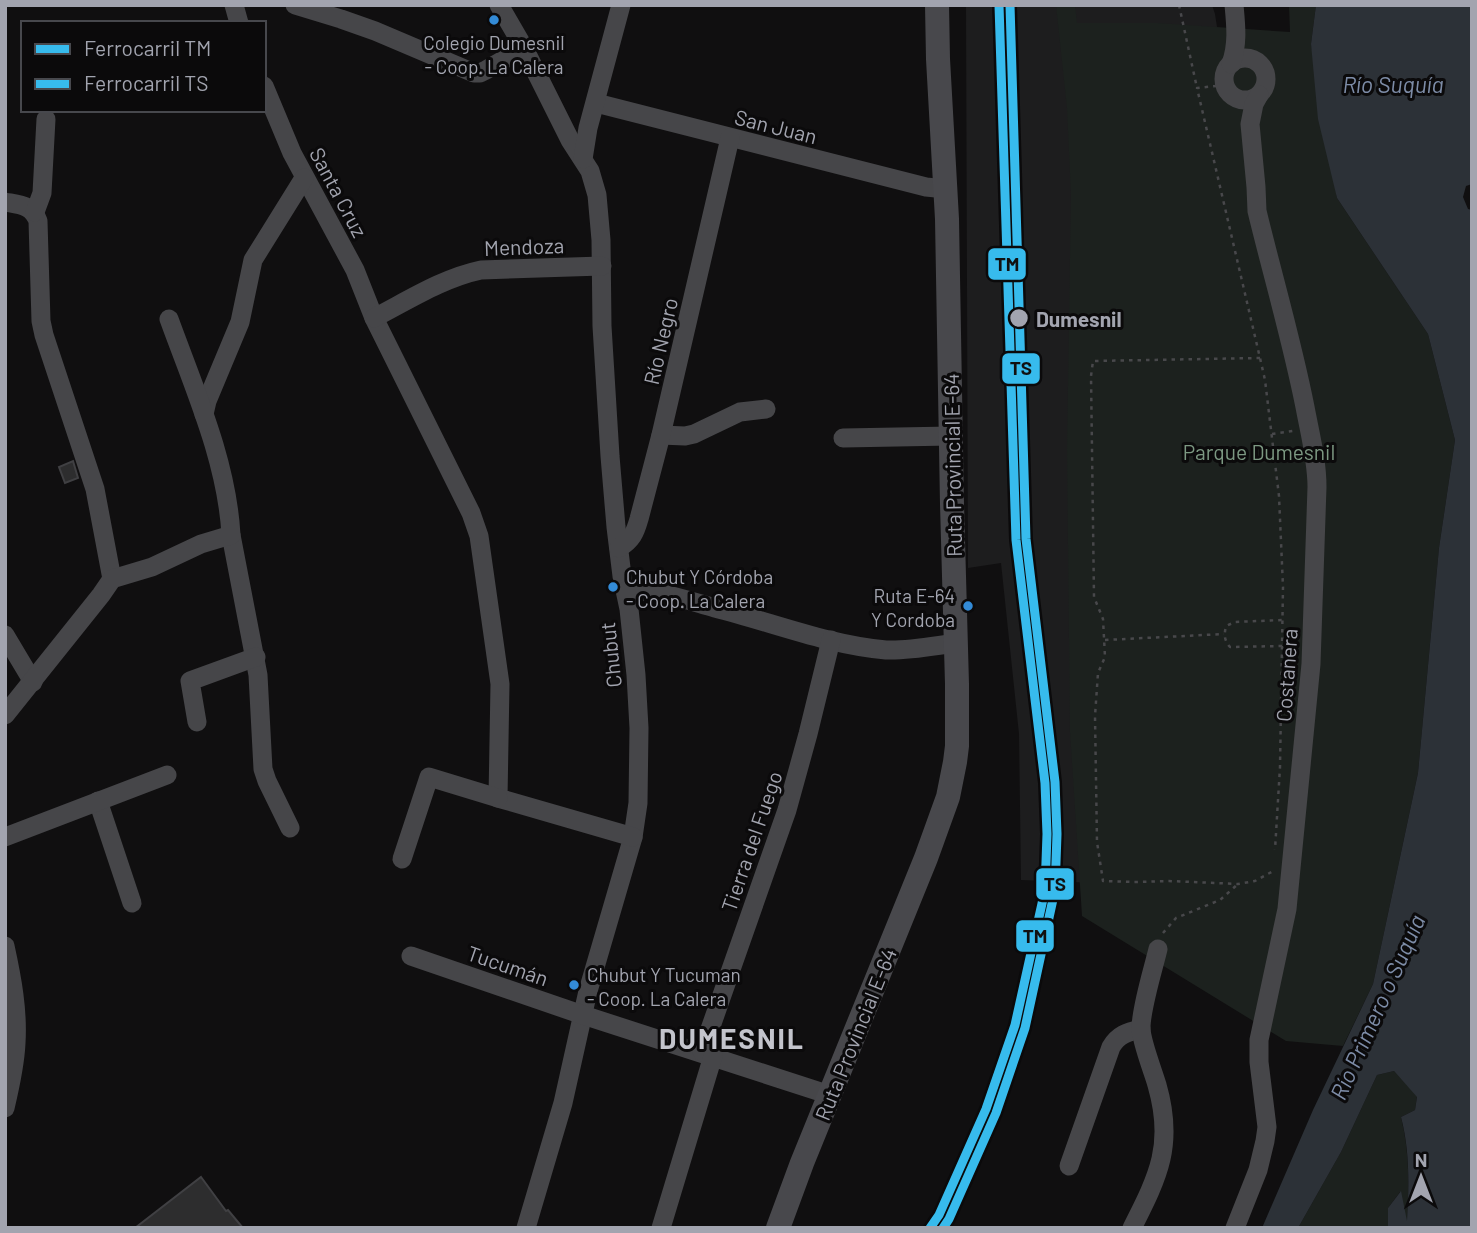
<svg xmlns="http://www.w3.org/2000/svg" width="1477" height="1233" viewBox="0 0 1477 1233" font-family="Barlow,sans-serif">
	<rect width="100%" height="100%" fill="#100f10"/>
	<polygon fill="#1d1d1e" points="966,5 1212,5 1215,14 1246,215 1249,889 1021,880 1019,734 1001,563 968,568"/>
	<g fill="#1c211e">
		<polygon points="1056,5 1075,5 1077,23 1157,23 1290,32 1289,5 1316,5 1311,44 1337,198 1428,334 1455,440 1439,548 1418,773 1373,984 1343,1046 1286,1041 1082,916 1070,732 1067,450 1071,195 1067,108"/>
		<path d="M 1394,1071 L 1417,1096 L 1415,1110 L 1401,1117 C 1410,1154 1409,1188 1407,1225 L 1400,1192 L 1388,1208 L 1388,1228 L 1298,1228 L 1341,1152 L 1377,1075 Z"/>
	</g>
	<path fill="#2c3137" d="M 1316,5 L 1472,5 L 1472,184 L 1466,186 L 1463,197 L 1468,209 L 1472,210 L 1472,1228 L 1388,1228 L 1388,1208 L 1401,1191 L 1407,1221 C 1409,1186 1410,1151 1401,1117 L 1415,1110 L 1417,1097 L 1394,1071 L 1377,1075 L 1341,1152 L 1298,1228 L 1262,1228 L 1313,1110 L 1373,984 L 1418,773 L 1439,548 L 1455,440 L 1428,334 L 1337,198 L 1318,119 L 1311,44 Z"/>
	<g fill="#2d2d2e" stroke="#404043" stroke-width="2">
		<polygon points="73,461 78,478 65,483 59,467"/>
		<polygon points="201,1177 226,1211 228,1210 243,1228 135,1228"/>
	</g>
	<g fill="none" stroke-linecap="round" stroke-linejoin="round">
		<g stroke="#48484b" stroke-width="2.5" stroke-dasharray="3.5 5" stroke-linecap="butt">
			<polyline points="1179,5 1197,88"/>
			<polyline points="1225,85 1197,88 1260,358 1265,380 1279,496 1283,587 1280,767 1275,850"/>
			<polyline points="1260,358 1093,361 1091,376 1094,597 1103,619 1105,657 1098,673 1095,716 1097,842 1103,881 1134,882 1169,881 1238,884 1255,881 1275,870"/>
			<polyline points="1272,434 1293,431"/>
			<polyline points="1105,640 1224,634"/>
			<path d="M 1282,646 L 1230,647 C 1224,640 1224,635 1226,626 L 1235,622 L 1282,620"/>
			<polyline points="1163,933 1176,918 1220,900 1238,884"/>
		</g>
		<g stroke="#464649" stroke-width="19">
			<polyline points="234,5 239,23"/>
			<polyline points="295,5 341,19 375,31 474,73 480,73 486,70 524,48"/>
			<polyline points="499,5 524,48 570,140 590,171 597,195 601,240 602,326 610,456 616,527 622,576 629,609 636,675 639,728 638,803 633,837 588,991 563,1103 526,1228"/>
			<circle cx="1245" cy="79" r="21"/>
			<path d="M 1231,64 C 1238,44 1236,26 1234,5"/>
			<polyline points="264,86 292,153 355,270 374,318 471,513 479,536 500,684 498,798 633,837"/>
			<polyline points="596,103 926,187 946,189"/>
			<polyline points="583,159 588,128 621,5"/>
			<path d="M 5,202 C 21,205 32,205 38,221 L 41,321 L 44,335 L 95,489 L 112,579"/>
			<polyline points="35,212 42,193 46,119"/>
			<path d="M 374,318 C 409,300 443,278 481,270 L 602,266"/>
			<polyline points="204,414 207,401 240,322 253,260 304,178"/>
			<polyline points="661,435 685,436 694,434 740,412 766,409"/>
			<polyline points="843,438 951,436"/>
			<polyline points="231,535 258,675 263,769 267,781 290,828"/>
			<path d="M 619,548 C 632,540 635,533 639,519 L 661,435 L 730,138"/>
			<path d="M 626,591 C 656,589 686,600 715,608 C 771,622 828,645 886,650 C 909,651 933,646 956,643"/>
			<polyline points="5,635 33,682"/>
			<path d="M 5,715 L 101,595 L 112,579 L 152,567 L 201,544 L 231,535 C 227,461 194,388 169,319"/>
			<polyline points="197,722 190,681 256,657"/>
			<polyline points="98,801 132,903"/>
			<polyline points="5,837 167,775"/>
			<polyline points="402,859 429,777 498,798"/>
			<path d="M 5,946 C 12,978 18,1010 16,1043 C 15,1065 10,1087 5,1108"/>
			<polyline points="411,956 583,1015 830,1095"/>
			<polyline points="702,1052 787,810 808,734 831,640"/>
			<path d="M 1069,1166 L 1111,1047 C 1118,1035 1127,1032 1141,1029"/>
			<polyline points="661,1228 713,1056"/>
			<path d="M 1132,1228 C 1159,1175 1174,1144 1157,1085 C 1153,1071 1141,1041 1141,1028 C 1141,1008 1153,970 1158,949"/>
			<path d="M 1235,1228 L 1258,1170 L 1265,1141 L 1267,1127 L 1259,1062 L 1259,1040 L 1287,909 L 1311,664 L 1317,487 C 1317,460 1310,434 1305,407 C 1292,341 1273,277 1257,211 L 1256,187 L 1250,124 L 1254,104 L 1259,95"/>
		</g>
		<polyline stroke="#48484c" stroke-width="24" points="778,1228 802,1163 926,858 948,797 955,762 957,746 957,684 952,504 947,219 938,59 937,5"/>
		<defs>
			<polyline id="rail-1" points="930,1228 939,1215 986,1109 1015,1025 1045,890 1047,834 1045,783 1016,540 999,5"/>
			<polyline id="rail-2" points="943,1228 949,1219 996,1113 1025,1028 1055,890 1057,834 1055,782 1026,539 1010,5"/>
		</defs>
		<use href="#rail-1" stroke="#0b0a0b" stroke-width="14"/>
		<use href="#rail-2" stroke="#0b0a0b" stroke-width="14"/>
		<use href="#rail-1" stroke="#37bbed" stroke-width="9"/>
		<use href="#rail-2" stroke="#37bbed" stroke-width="9"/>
	</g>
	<g fill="#338bd7" stroke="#0b0a0b" stroke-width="2.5">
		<circle cx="494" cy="20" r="6"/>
		<circle cx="613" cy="587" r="6"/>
		<circle cx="968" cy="606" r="6"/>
		<circle cx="574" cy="985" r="6"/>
	</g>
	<circle fill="#a2a4af" stroke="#0b0a0b" stroke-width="2.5" cx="1019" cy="318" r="10"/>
	<g text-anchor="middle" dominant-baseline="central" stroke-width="6" stroke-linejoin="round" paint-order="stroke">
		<g font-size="19" fill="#a2a4af" stroke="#0b0a0b" text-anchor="start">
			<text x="494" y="42" text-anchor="middle">Colegio Dumesnil<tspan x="494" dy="24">- Coop. La Calera</tspan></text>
			<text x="626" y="576">Chubut Y Córdoba<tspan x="626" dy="24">- Coop. La Calera</tspan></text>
			<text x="955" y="595" text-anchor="end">Ruta E-64<tspan x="955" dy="24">Y Cordoba</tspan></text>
			<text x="587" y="974">Chubut Y Tucuman<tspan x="587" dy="24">- Coop. La Calera</tspan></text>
		</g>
		<g font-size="21" fill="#a2a4af" stroke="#0b0a0b">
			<text transform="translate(776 126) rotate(14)">San Juan</text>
			<text transform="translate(339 192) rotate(62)">Santa Cruz</text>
			<text transform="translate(524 246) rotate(-2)">Mendoza</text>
			<text transform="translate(660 341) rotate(-77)">Río Negro</text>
			<text transform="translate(952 465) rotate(-91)">Ruta Provincial E-64</text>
			<text transform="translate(610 655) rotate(-96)">Chubut</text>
			<text transform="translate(1286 675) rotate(-86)">Costanera</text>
			<text transform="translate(751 841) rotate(-71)">Tierra del Fuego</text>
			<text transform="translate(508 965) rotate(19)">Tucumán</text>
			<text transform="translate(855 1034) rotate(-68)">Ruta Provincial E-64</text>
		</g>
		<g font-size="21" font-weight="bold" fill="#a2a4af" stroke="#0b0a0b" text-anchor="start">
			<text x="1036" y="318">Dumesnil</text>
		</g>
		<g font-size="21" fill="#7c9882" stroke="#0b0a0b">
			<text x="1259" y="451">Parque Dumesnil</text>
		</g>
		<g font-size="23" font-style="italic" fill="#7d8ca7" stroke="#0b0a0b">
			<text x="1393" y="84">Río Suquía</text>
			<text transform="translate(1377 1007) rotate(-66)">Río Primero o Suquía</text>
		</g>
		<g font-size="28" font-weight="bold" letter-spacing="2" fill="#c3c4cc" stroke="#0b0a0b">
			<text x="732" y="1038">DUMESNIL</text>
		</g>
	</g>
	<g stroke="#0b0a0b" stroke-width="2.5">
		<rect x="987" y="247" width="40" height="34" rx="7" fill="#37bbed"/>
		<rect x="1001" y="352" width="40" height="33" rx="7" fill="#37bbed"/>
		<rect x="1035" y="867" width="40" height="34" rx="7" fill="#37bbed"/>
		<rect x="1015" y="919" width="40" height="34" rx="7" fill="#37bbed"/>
	</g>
	<g font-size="19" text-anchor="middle" font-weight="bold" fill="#111">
		<text x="1007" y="271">TM</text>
		<text x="1021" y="375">TS</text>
		<text x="1055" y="891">TS</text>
		<text x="1035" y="943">TM</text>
	</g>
	<rect width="1477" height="1233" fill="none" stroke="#a2a4af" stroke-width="14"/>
	<rect x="21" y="21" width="245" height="91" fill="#0b0a0b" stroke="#47484d" stroke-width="2"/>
	<rect x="35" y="44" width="35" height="10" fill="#37bbed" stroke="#47484d" stroke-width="2"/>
	<text x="84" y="56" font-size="21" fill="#a2a4af">Ferrocarril TM</text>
	<rect x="35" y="79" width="35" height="10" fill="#37bbed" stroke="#47484d" stroke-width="2"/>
	<text x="84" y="91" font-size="21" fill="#a2a4af">Ferrocarril TS</text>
	<g transform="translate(1421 1177)" stroke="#0b0a0b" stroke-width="5" paint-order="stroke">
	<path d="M0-5L12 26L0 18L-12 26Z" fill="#a2a4af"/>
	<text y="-10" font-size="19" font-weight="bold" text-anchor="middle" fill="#a2a4af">N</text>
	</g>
</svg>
